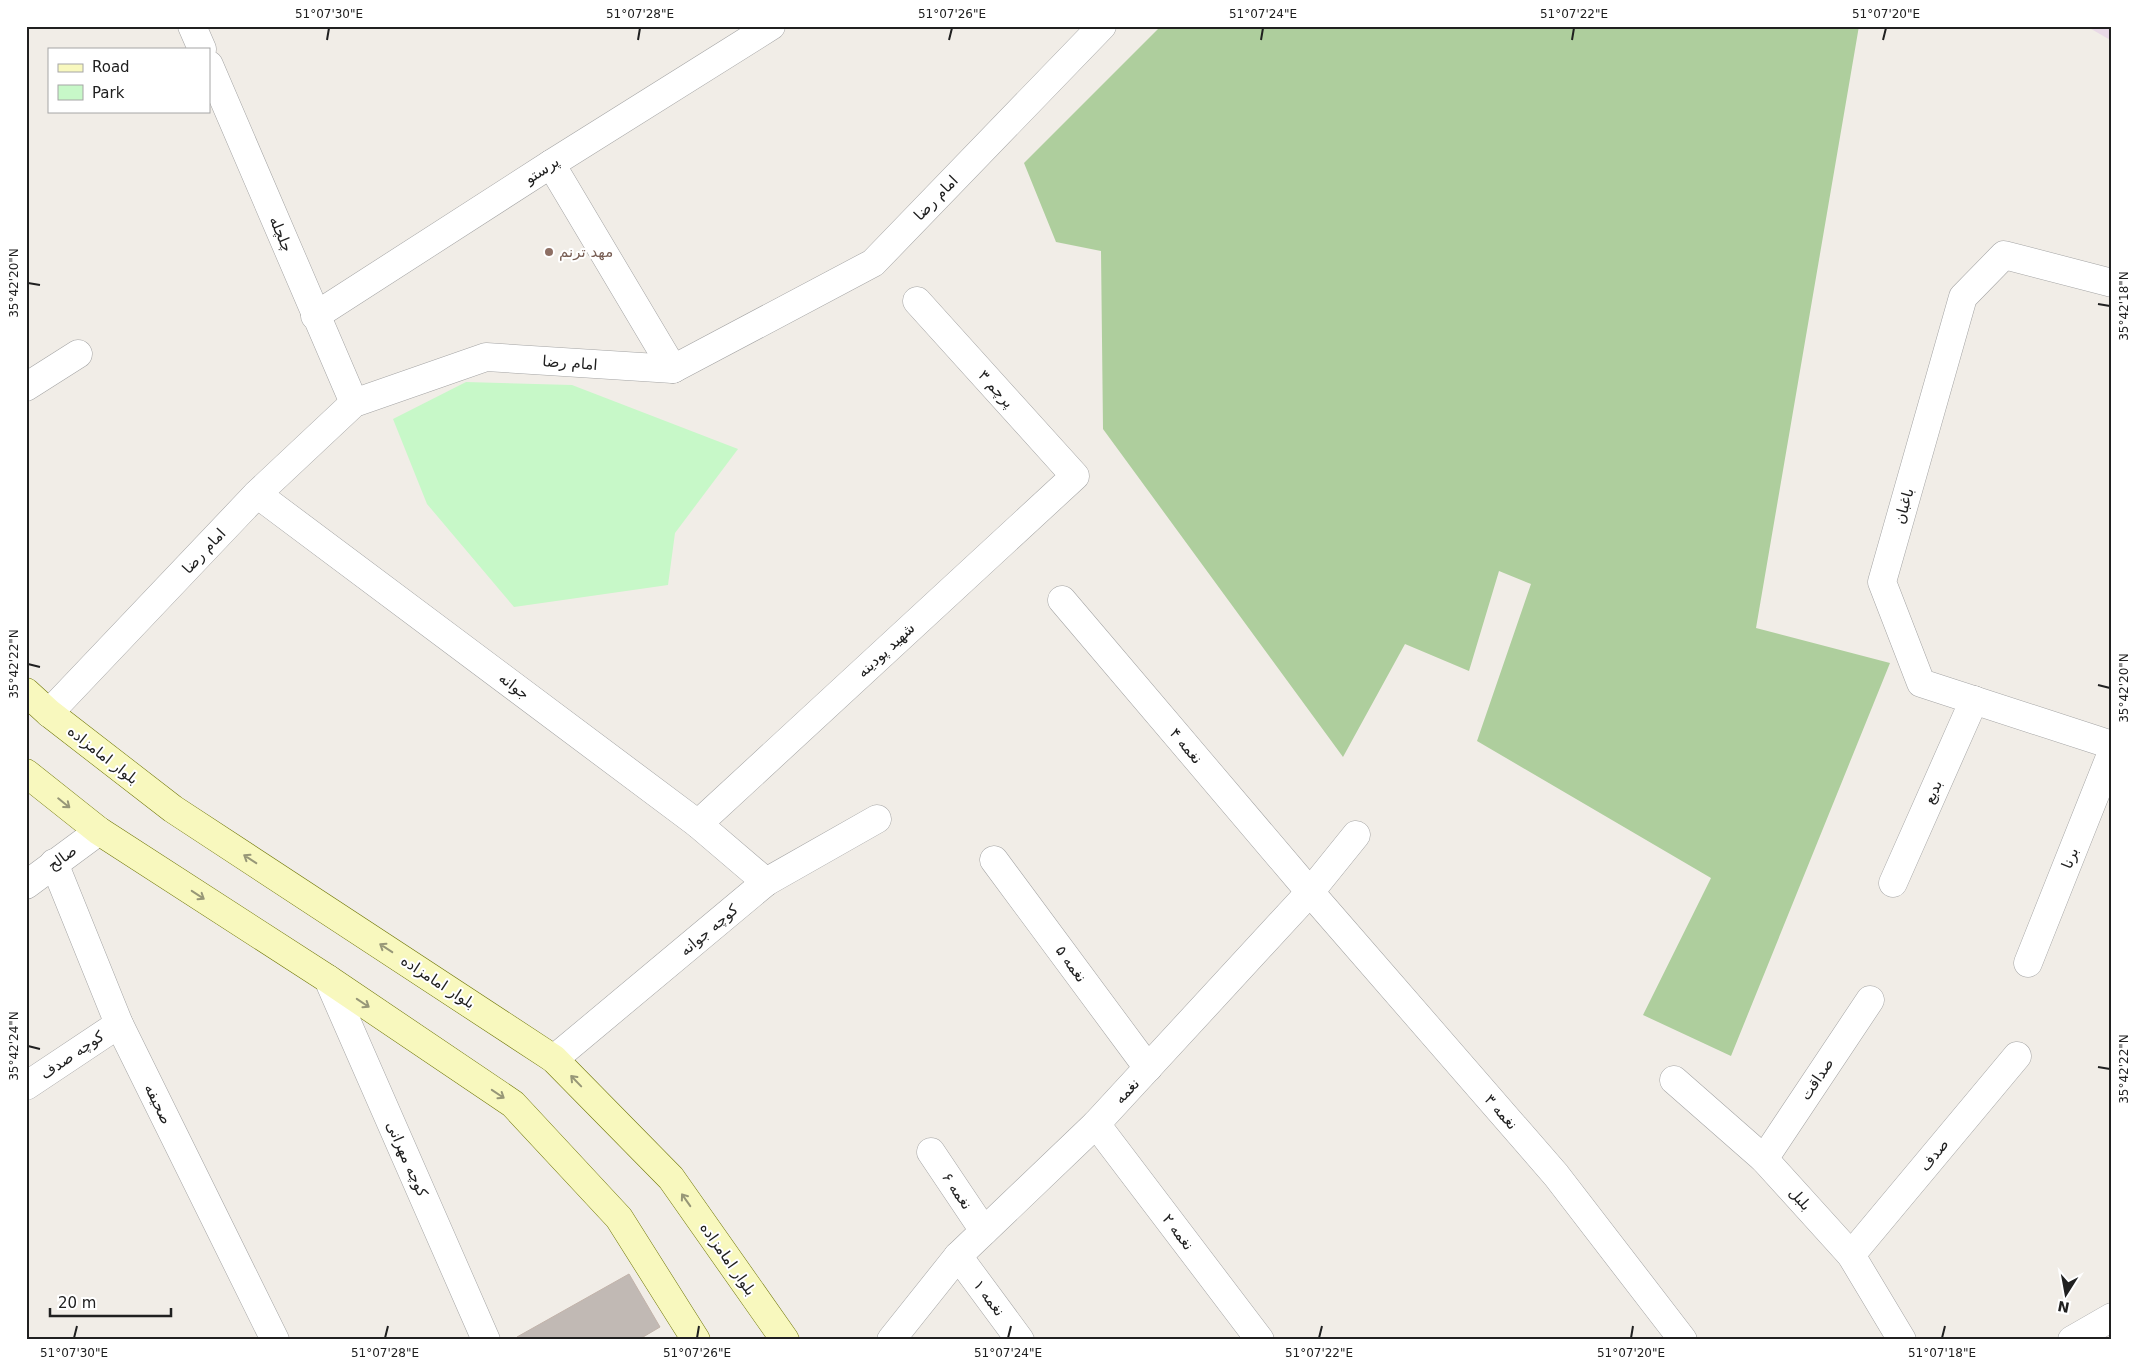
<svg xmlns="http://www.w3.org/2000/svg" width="2138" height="1366" viewBox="0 0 2138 1366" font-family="'DejaVu Sans','Noto Sans Arabic',sans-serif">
	<rect width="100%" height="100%" fill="#f1ede7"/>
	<polygon fill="#e9d9e7" points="2086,26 2112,26 2112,41"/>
	<polygon fill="#aece9d" points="1161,26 1859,26 1756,628 1890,663 1731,1056 1643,1015 1711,878 1477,741 1531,584 1499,571 1469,671 1405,644 1343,757 1103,429 1101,251 1056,242 1024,163"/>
	<polygon fill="#c7f8c8" points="466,382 572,385 738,449 675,533 668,585 514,607 427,504 393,419"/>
	<polygon fill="#c1b9b4" stroke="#c2b3aa" points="629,1274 660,1327 638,1340 518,1340 517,1337"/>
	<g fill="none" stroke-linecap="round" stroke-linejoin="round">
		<defs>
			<g id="minor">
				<polyline points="192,26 202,49"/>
				<polyline points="209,65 354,403"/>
				<polyline points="551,164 673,369"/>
				<polyline points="2112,283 2004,255 1963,297 1882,582 1921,683 2112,745"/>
				<polyline points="315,316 551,164 771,26"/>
				<polyline points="26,387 78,354"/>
				<polyline points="257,494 698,824 766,882"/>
				<polyline points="1062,600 1310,892 1556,1175 1683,1340"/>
				<polyline points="49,713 257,494 354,403 486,357 673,369 873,263 1102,26"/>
				<polyline points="698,824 1075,476 917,301"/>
				<polyline points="994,860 1148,1068"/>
				<polyline points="54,863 119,1024 275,1340"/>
				<polyline points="1893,883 1974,700"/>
				<polyline points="26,885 99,831"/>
				<polyline points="2028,963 2112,752"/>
				<polyline points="328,979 486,1340"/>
				<polyline points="554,1059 766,882 877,819"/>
				<polyline points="1674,1080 1764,1159 1851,1255 1902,1340"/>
				<polyline points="26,1086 119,1024"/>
				<polyline points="1096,1124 1260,1340"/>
				<polyline points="931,1152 984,1231"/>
				<polyline points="1764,1159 1870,1000"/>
				<polyline points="1851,1255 2017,1056"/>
				<polyline points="958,1256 1020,1340"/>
				<polyline points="891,1340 958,1256 1096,1124 1310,892 1356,835"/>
				<polyline points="2072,1340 2112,1317"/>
			</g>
			<g id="secondary">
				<polyline points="26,692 49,713 173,809 554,1059 671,1178 785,1340"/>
				<polyline points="26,773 99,831 328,979 513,1104 619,1218 696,1340"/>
			</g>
		</defs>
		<use href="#minor" stroke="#a4a4a4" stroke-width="29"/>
		<use href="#secondary" stroke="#707708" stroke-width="29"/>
		<use href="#minor" stroke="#fff" stroke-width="28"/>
		<use href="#secondary" stroke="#f8f8be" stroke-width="28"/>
	</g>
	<defs><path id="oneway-shaft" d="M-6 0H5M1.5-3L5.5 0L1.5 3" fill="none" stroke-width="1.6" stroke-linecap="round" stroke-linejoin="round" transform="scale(1.25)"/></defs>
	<g stroke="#979777">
		<use href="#oneway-shaft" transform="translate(64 803) rotate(39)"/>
		<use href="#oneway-shaft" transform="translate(250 859) rotate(-147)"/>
		<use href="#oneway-shaft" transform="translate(198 895) rotate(33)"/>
		<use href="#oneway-shaft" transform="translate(386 948) rotate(-147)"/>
		<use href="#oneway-shaft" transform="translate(363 1003) rotate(34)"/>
		<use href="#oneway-shaft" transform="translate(576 1081) rotate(-134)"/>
		<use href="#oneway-shaft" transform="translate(498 1094) rotate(34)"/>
		<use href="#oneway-shaft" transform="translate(686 1200) rotate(-125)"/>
	</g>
	<path fill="none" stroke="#202020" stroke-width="2" d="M 327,40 L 329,28M 638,40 L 640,28M 949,40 L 952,28M 1261,40 L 1263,28M 1572,40 L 1574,28M 1883,40 L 1886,28M 28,283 L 40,285M 2098,304 L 2110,306M 28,664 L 40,667M 2098,685 L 2110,688M 28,1046 L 40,1049M 2098,1067 L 2110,1069M 74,1338 L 77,1326M 385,1338 L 388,1326M 697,1338 L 699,1326M 1008,1338 L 1011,1326M 1319,1338 L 1322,1326M 1631,1338 L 1633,1326M 1942,1338 L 1945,1326"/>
	<circle fill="#8d6e63" stroke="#fff" stroke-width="2" cx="549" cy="252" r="5"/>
	<g text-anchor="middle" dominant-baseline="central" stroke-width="4" stroke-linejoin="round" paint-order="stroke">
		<g font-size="15" fill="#202020" stroke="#fff">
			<text transform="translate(542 170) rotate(-33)">پرستو</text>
			<text transform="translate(936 198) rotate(-46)">امام رضا</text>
			<text transform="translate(281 234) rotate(67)">چلچله</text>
			<text transform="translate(570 363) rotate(4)">امام رضا</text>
			<text transform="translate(996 389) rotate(48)">پرچم ۳</text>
			<text transform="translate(1904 506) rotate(-74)">باغبان</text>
			<text transform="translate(204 551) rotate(-47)">امام رضا</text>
			<text transform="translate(886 650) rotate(-43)">شهید پودینه</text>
			<text transform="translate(514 686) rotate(37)">جوانه</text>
			<text transform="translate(1186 746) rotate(50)">نغمه ۴</text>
			<text transform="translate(103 755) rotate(38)">بلوار امامزاده</text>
			<text transform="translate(1933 792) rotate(-66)">بدیع</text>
			<text transform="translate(62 858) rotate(-36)">صالح</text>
			<text transform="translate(2070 858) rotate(-68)">برنا</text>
			<text transform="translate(709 930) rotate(-40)">کوچه جوانه</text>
			<text transform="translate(1071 964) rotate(54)">نغمه ۵</text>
			<text transform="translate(438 982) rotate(33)">بلوار امامزاده</text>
			<text transform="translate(72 1055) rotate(-34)">کوچه صدف</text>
			<text transform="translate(1817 1079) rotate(-56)">صداقت</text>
			<text transform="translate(1127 1091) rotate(-47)">نغمه</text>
			<text transform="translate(158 1104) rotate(64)">صحیفه</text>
			<text transform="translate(1501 1112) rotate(49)">نغمه ۳</text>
			<text transform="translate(1934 1155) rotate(-50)">صدف</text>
			<text transform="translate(407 1159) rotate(66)">کوچه مهرانی</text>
			<text transform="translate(957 1191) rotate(56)">نغمه ۶</text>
			<text transform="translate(1800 1199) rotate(48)">بلبل</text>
			<text transform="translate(1178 1232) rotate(53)">نغمه ۲</text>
			<text transform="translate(728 1259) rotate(55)">بلوار امامزاده</text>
			<text transform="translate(989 1298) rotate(53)">نغمه ۱</text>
		</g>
		<g font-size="15" fill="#785e54" stroke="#fff" text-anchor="start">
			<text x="559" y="252">مهد ترنم</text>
		</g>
	</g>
	<rect width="2138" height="1366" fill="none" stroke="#ffffff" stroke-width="55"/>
	<rect x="48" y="48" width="162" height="65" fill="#ffffff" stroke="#a6a6a6"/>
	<rect x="58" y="64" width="25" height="8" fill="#f8f8be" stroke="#a6a6a6"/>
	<text x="92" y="72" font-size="15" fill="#202020">Road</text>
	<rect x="58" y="85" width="25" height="15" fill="#c7f8c8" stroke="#a6a6a6"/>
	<text x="92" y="98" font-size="15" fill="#202020">Park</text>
	<g transform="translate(2066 1294) rotate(191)" stroke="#ffffff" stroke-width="4" paint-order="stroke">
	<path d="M0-4L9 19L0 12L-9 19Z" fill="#202020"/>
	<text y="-8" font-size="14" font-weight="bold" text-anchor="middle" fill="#202020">N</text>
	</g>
	<path d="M50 1308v8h121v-8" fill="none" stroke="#202020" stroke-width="2.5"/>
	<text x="58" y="1308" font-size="15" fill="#202020" stroke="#ffffff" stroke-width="4" paint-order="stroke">20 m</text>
	<rect x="28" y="28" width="2082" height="1310" fill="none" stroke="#202020" stroke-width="2"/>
	<g font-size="12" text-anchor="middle" fill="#202020">
		<text x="329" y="18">51°07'30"E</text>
		<text x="640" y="18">51°07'28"E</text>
		<text x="952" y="18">51°07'26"E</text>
		<text x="1263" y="18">51°07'24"E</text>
		<text x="1574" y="18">51°07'22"E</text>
		<text x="1886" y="18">51°07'20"E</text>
		<text transform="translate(14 283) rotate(-90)" y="4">35°42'20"N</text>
		<text transform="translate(2124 306) rotate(-90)" y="4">35°42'18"N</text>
		<text transform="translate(14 664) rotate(-90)" y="4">35°42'22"N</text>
		<text transform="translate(2124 688) rotate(-90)" y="4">35°42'20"N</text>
		<text transform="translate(14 1046) rotate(-90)" y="4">35°42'24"N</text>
		<text transform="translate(2124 1069) rotate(-90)" y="4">35°42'22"N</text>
		<text x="74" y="1357">51°07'30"E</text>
		<text x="385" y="1357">51°07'28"E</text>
		<text x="697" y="1357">51°07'26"E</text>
		<text x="1008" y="1357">51°07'24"E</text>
		<text x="1319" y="1357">51°07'22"E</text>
		<text x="1631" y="1357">51°07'20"E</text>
		<text x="1942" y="1357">51°07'18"E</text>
	</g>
</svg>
